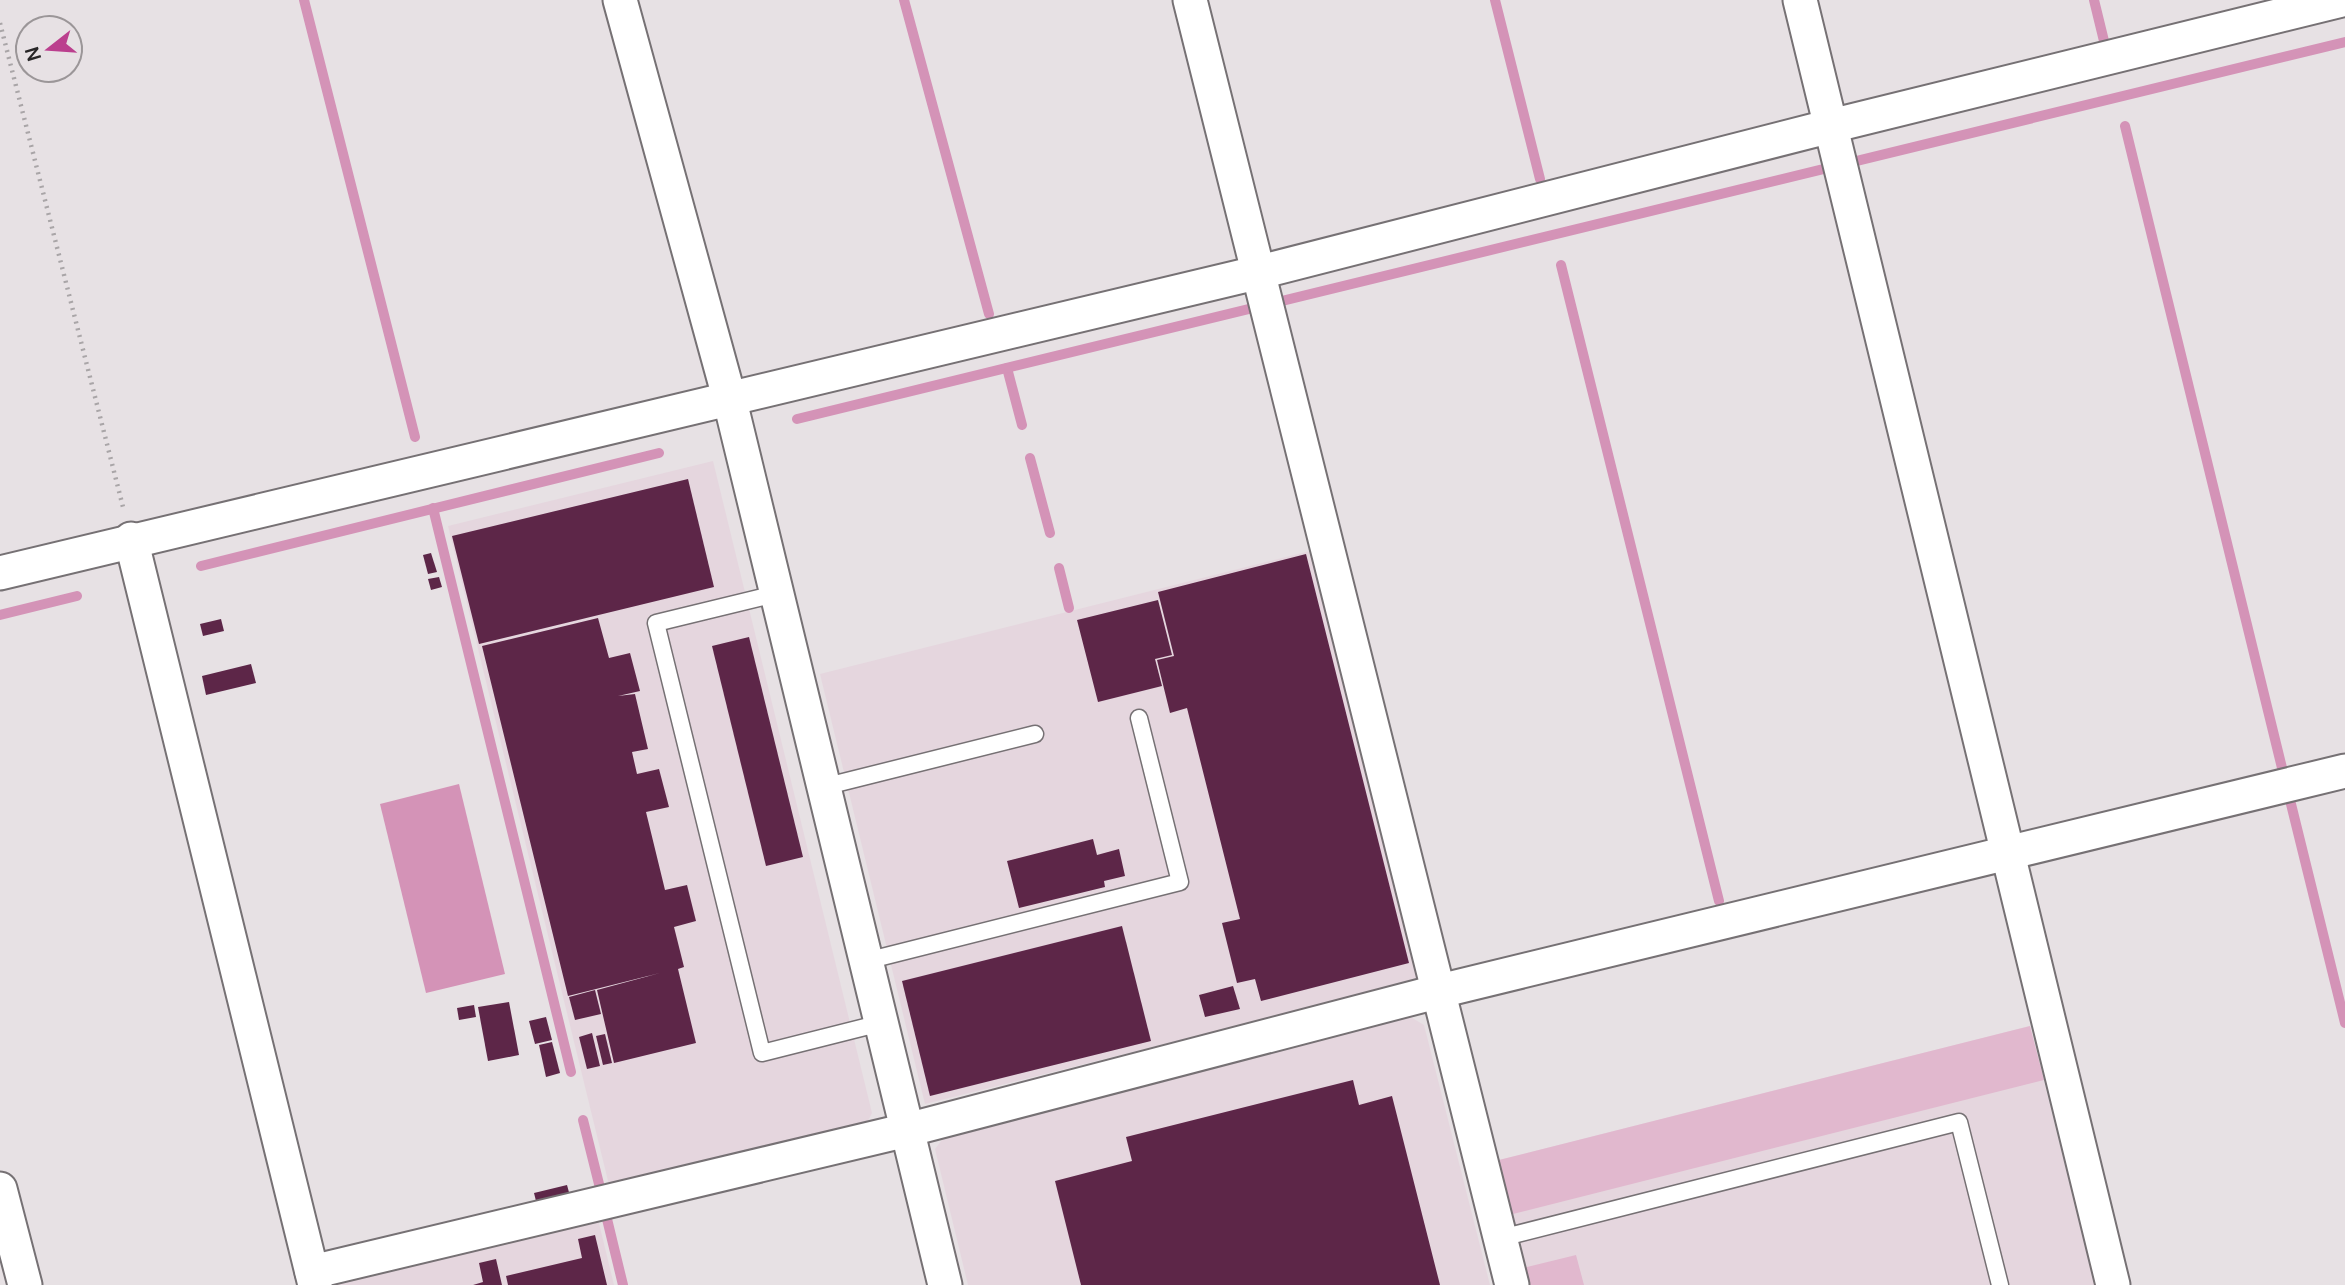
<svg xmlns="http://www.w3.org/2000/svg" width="2345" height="1285" viewBox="0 0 2345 1285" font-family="Manrope,sans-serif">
	<rect width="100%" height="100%" fill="#e7e1e4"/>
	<g fill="#e5d6de">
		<polygon points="713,461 872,1113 865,1127 610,1189 448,526"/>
		<polygon points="1314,550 1423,979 925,1104 820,674"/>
		<polygon points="1409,1016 1424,1025 1490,1285 968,1285 935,1149 945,1136"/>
		<polygon points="2030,1026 2095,1285 1527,1285 1495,1161"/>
		<polygon points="597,1215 614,1285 331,1285 335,1279"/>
	</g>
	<g fill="#e1b8ce">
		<polygon points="2030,1026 2044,1080 1509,1215 1495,1161"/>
		<polygon points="1576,1255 1584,1285 1527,1285 1523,1268"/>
	</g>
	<polygon fill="#d493b7" points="459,784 505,974 426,993 380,804"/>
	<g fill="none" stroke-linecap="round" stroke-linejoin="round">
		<g stroke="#d493b7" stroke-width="10">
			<polyline points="304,0 415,437"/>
			<polyline points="904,0 989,314"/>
			<polyline points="1495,0 1540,179"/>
			<polyline points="2094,0 2104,41"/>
			<polyline points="2125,126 2283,772"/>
			<polyline points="1561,265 1719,901"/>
			<polyline points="1007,368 1022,425"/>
			<polyline points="797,419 2345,42"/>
			<polyline points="1030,458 1050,533"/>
			<polyline points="433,508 571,1072"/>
			<polyline points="201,566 659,453"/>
			<polyline points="1059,568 1069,608"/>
			<polyline points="0,615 77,596"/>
			<polyline points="2291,804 2345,1023"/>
			<polyline points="583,1120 600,1188"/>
			<polyline points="607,1219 623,1285"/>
		</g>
	</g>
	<g fill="#5d2648">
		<polygon points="688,479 714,587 479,644 452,536"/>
		<polygon points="431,553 437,572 428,574 423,555"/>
		<polygon points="1306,554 1409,963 1261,1001 1255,979 1237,983 1222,923 1240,919 1187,708 1170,713 1157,660 1174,656 1158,592"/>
		<polygon points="439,577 442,587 431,590 428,579"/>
		<polygon points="1158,600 1172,655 1155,659 1162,686 1098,702 1077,620"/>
		<polygon points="598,618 609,658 630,653 640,691 618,696 635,694 648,749 632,752 637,774 659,769 669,807 646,812 665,890 687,885 696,921 674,927 684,967 678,969 696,1043 614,1063 597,990 660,973 568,996 482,646"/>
		<polygon points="221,619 224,631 203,636 200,624"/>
		<polygon points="749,637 803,857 766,866 712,646"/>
		<polygon points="251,664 256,683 206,695 202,676"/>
		<polygon points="1093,839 1097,855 1119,849 1125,876 1104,881 1105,887 1019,908 1007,861"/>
		<polygon points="1122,926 1151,1041 930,1096 902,981"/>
		<polygon points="1233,986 1240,1009 1205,1017 1199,995"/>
		<polygon points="595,990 601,1014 575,1020 569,997"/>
		<polygon points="509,1002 519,1055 488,1061 478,1007"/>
		<polygon points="474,1005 476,1017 459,1020 457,1008"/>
		<polygon points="546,1017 552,1040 535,1044 529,1021"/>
		<polygon points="592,1033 600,1066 587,1069 579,1037"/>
		<polygon points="605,1034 612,1063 603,1065 596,1036"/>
		<polygon points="552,1042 560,1073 546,1077 539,1045"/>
		<polygon points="1353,1080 1359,1105 1392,1096 1440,1285 1081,1285 1055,1181 1132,1161 1126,1137"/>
		<polygon points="567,1185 570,1196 537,1205 534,1193"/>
		<polygon points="595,1235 607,1285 508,1285 506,1276 582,1258 578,1239"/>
		<polygon points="496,1259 502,1285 473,1285 483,1282 479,1263"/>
	</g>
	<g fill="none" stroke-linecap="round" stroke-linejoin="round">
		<defs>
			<g id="lane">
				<polyline points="775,594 656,623 762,1053 881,1023"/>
				<polyline points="823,787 1035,734"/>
				<polyline points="866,961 1180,882 1139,718"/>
				<polyline points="1501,1238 1959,1122 2000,1285"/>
			</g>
			<g id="street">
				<polyline points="620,0 729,397 945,1285"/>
				<polyline points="1190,0 1512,1285"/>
				<polyline points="1800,0 2113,1285"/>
				<polyline points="131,539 315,1285"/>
				<polyline points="0,573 1260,272 1831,126 2342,0"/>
				<polyline points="0,1189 25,1285"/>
				<polyline points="312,1272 907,1130 1440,991 2345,771"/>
			</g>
		</defs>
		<use href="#lane" stroke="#767174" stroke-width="19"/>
		<use href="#street" stroke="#767174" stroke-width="37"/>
		<polyline stroke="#a9a5a7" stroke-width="4.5" stroke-dasharray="2 5" stroke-linecap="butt" points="0,23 123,507"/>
		<use href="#lane" stroke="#fff" stroke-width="16"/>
		<use href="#street" stroke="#fff" stroke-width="33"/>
	</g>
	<g transform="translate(49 49) rotate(253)"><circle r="33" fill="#e7e1e4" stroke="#9b9698" stroke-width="2"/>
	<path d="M0-5L12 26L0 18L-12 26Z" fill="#bb3f8e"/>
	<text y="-10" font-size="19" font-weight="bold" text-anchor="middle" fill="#282627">N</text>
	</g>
</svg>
